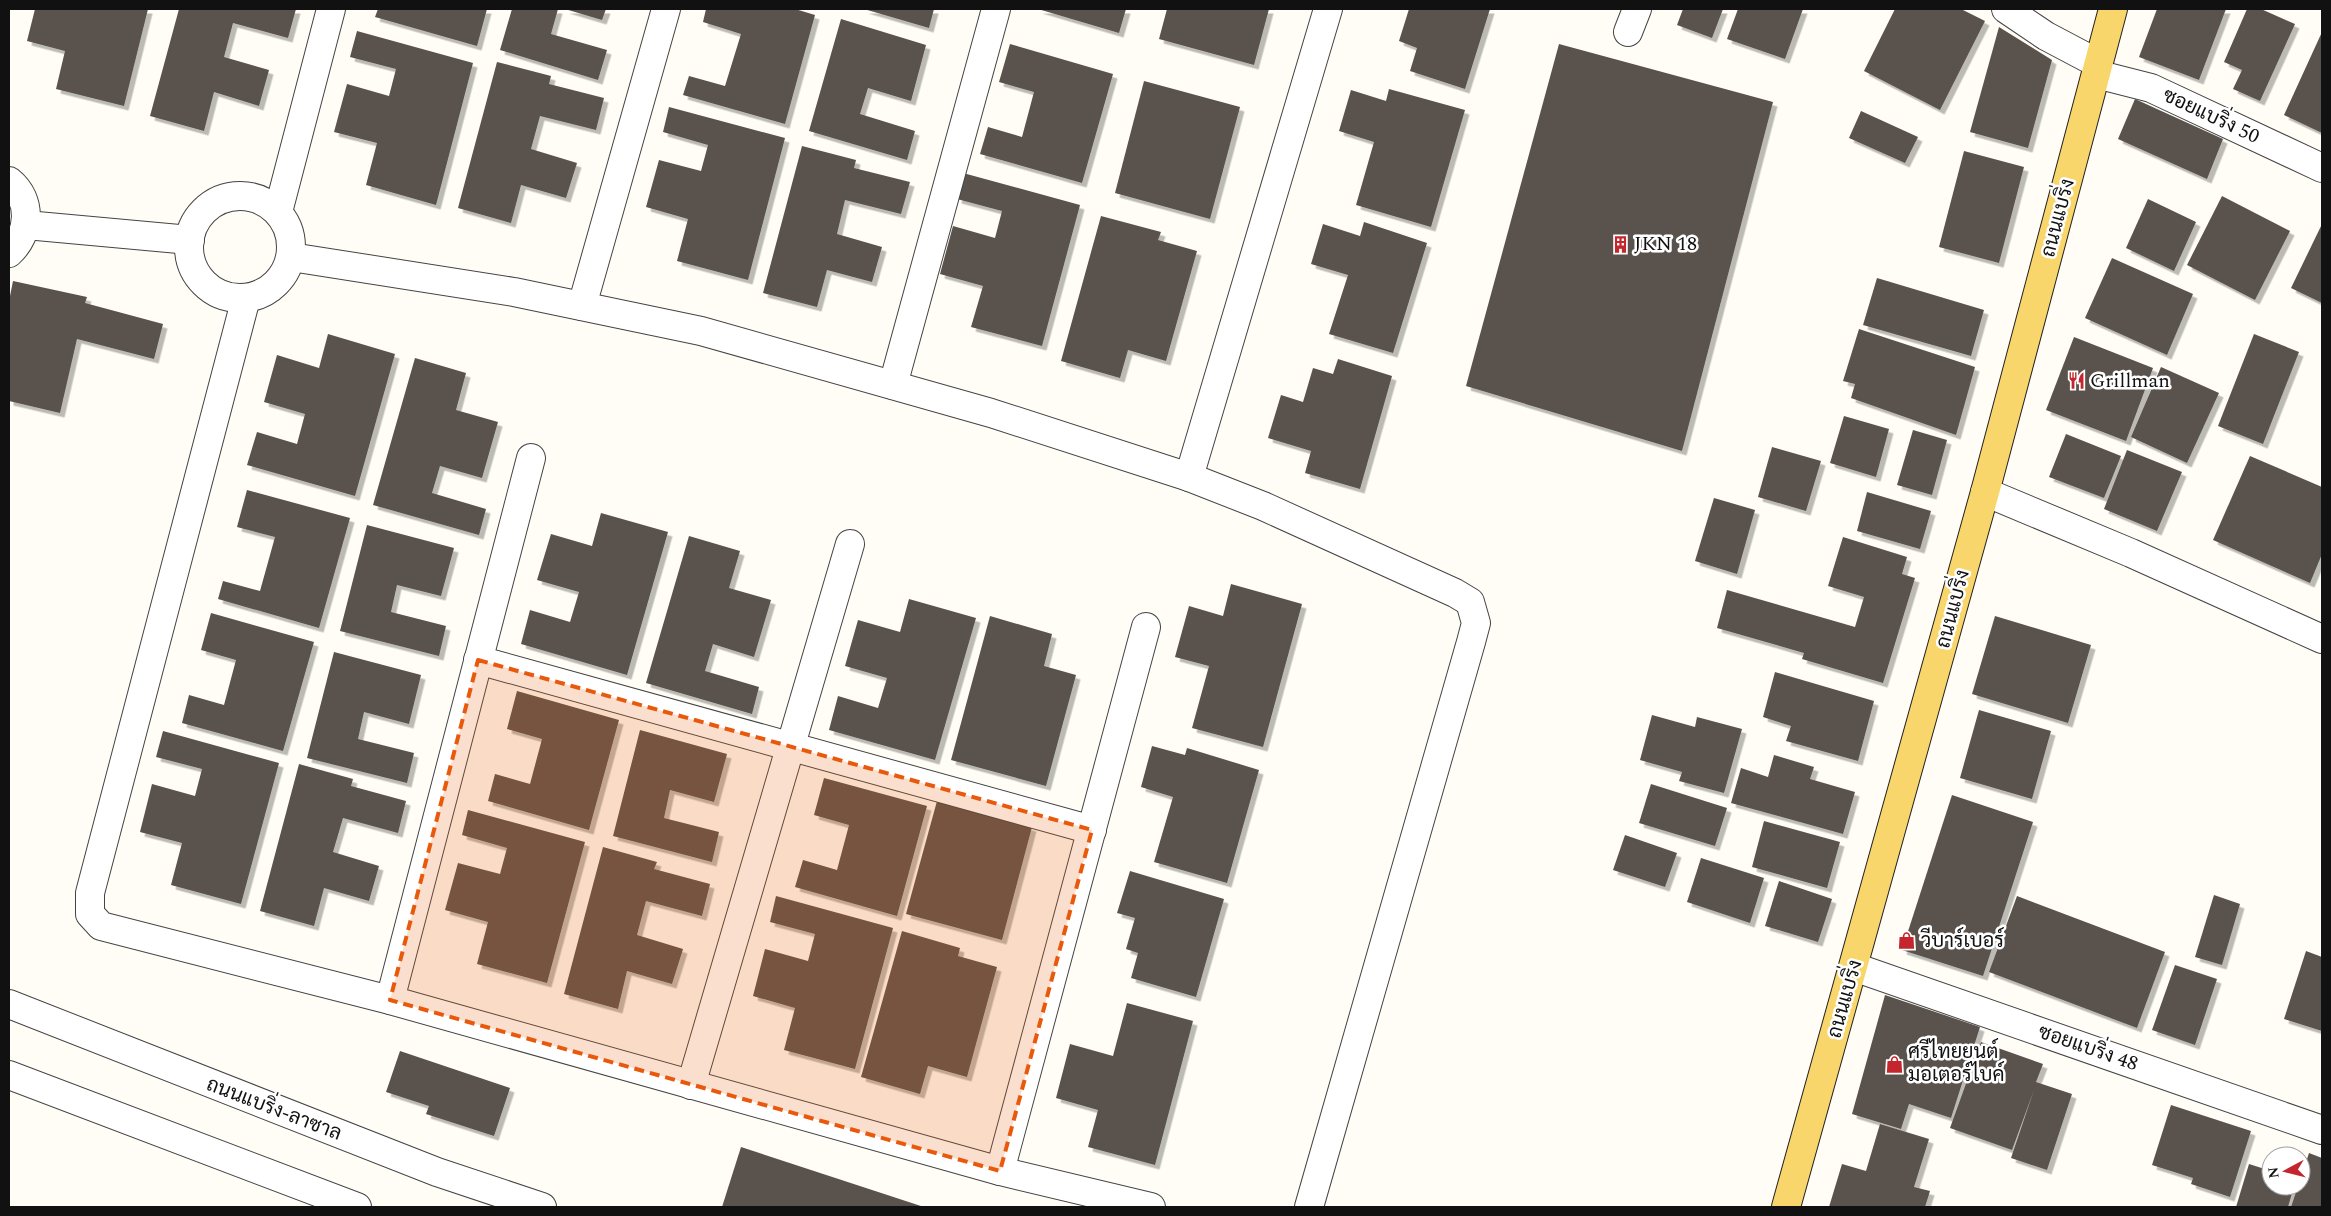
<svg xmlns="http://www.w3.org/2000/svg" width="2331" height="1216" viewBox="0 0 2331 1216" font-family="Spectral,Sarabun,serif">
	<defs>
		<filter id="shadow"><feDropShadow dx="4.5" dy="4.5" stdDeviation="0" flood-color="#0004"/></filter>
	</defs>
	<rect width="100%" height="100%" fill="#fffdf5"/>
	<g fill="#5a524d" filter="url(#shadow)">
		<polygon points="35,9 148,9 124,106 56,89 65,51 27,41"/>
		<polygon points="179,9 296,9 288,38 233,23 224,57 269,70 259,106 214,92 204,131 150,116"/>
		<polygon points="378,9 487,9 477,46 375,17"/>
		<polygon points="512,9 558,9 551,34 607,50 598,80 500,50"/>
		<polygon points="565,9 606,9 602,20"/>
		<polygon points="706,9 795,9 815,15 785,124 683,95 689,76 725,86 741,34 703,22"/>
		<polygon points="864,9 934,9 929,28"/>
		<polygon points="1038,9 1126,9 1119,33"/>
		<polygon points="1167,9 1269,9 1254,65 1159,39"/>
		<polygon points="1409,9 1490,9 1465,89 1410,71 1417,48 1399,41"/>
		<polygon points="1683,9 1723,9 1712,38 1677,25"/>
		<polygon points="1738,9 1803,9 1785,59 1727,39"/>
		<polygon points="1895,9 1961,9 1985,21 1940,110 1864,71"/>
		<polygon points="2157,9 2226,9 2199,80 2139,57"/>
		<polygon points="2247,9 2261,9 2295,24 2260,101 2233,89 2242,70 2224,62"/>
		<polygon points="841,19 926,45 911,101 868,88 860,114 915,131 907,160 809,131"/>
		<polygon points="1999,27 2052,60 2028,148 1970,132"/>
		<polygon points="357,31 473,63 436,205 366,185 377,143 334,132 347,84 389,96 396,69 350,57"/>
		<polygon points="2322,32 2322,133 2284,115"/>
		<polygon points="1010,44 1113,74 1082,183 980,154 988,127 1022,137 1034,92 999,82"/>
		<polygon points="1559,44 1773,102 1682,451 1466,386"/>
		<polygon points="497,62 551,76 549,84 604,98 596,130 540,116 531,149 577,163 566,198 521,185 511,223 458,208"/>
		<polygon points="1144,81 1240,107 1210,219 1115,193"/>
		<polygon points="1389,89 1465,110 1431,227 1356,205 1374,142 1339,131 1351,90 1386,101"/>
		<polygon points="2135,99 2223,139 2207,179 2118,139"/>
		<polygon points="669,107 785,138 748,280 677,261 688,219 646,207 659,160 701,171 708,145 663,132"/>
		<polygon points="1861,111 1918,137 1905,163 1849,138"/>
		<polygon points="802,146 856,160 854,168 910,182 901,214 845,200 837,234 882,247 872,282 827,270 817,307 763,293"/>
		<polygon points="1964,151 2024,167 1999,263 1939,247"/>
		<polygon points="963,173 1080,205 1042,346 971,327 983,286 940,274 953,226 995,238 1002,211 957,199"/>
		<polygon points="2222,196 2290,231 2255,300 2187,265"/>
		<polygon points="2148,199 2196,222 2174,271 2126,248"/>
		<polygon points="1101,216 1161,232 1158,240 1197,251 1166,361 1128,350 1120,378 1061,361"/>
		<polygon points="1364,222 1427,243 1393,353 1329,334 1348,275 1311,264 1323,224 1360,236"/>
		<polygon points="2322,224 2322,303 2291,288"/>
		<polygon points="2112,258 2193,294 2167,355 2085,318"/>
		<polygon points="1877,278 1984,310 1971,356 1863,325"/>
		<polygon points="13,281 87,297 85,303 163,324 154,359 77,339 60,413 9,401 9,301"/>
		<polygon points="1859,329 1975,367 1956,435 1851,398 1855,384 1843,381"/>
		<polygon points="328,334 395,354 355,496 247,465 257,432 297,444 305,414 264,402 277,355 319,368"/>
		<polygon points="2254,334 2299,352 2263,444 2218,426"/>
		<polygon points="2074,337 2153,368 2126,441 2046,410"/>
		<polygon points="415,358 466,373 456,410 498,422 482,478 440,466 432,493 486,509 479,535 373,505"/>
		<polygon points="1338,359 1392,376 1360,489 1305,473 1311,451 1268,438 1281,395 1303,402 1313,368 1333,374"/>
		<polygon points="2161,367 2219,393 2187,463 2131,437"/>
		<polygon points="1844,416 1889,429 1876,477 1830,463"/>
		<polygon points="1913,430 1947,440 1932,495 1897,485"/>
		<polygon points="2066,434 2121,456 2104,498 2049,477"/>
		<polygon points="1772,447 1821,461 1806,511 1758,497"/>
		<polygon points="2127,450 2182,472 2157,531 2104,509"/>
		<polygon points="2250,456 2322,487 2322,554 2310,583 2213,540"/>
		<polygon points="247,490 350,518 319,628 218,599 223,581 260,591 275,537 237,527"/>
		<polygon points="1867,492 1931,511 1920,549 1857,531"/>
		<polygon points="1714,498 1755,510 1737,574 1695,561"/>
		<polygon points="601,513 668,532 627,675 521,644 530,610 570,622 579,592 537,580 551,534 592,546"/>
		<polygon points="367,525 454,548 441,596 397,585 391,612 446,626 439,656 340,631"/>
		<polygon points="689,536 740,551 729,588 771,600 754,657 713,644 705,671 759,687 752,714 646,683"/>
		<polygon points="1843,537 1907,557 1902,574 1915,578 1883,683 1802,659 1804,653 1717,628 1727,590 1855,627 1864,597 1828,586"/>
		<polygon points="1231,584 1302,604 1263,747 1192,728 1209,666 1175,657 1189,606 1223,616"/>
		<polygon points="909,599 976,618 935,760 829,730 838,696 878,708 887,678 845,666 858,620 900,632"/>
		<polygon points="211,613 314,642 283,751 182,723 189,695 224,705 236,660 201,650"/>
		<polygon points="990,616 1052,634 1044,666 1076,675 1046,786 951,760"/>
		<polygon points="1995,616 2091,645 2068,723 1972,694"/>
		<polygon points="334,652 421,675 409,724 364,712 358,739 414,753 407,783 307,758"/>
		<polygon points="1775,672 1874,701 1858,761 1786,741 1791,726 1763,717"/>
		<polygon points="517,691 619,720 589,830 488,801 495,774 530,784 542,739 507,729"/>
		<polygon points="1979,710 2051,731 2032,799 1960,778"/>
		<polygon points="1652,715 1695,727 1697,717 1742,729 1724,793 1679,781 1682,772 1640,760"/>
		<polygon points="640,730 727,754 714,802 670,790 664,818 719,832 712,862 613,836"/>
		<polygon points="163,731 279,763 241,904 171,885 182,843 140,832 152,784 195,796 202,769 156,757"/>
		<polygon points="1152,746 1185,755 1187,748 1259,770 1227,883 1154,862 1173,797 1141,787"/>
		<polygon points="1774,755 1814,767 1810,779 1855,792 1843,834 1731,803 1741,768 1768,777"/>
		<polygon points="299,764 353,779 351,786 406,801 398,833 343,818 333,852 379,866 369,901 324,888 314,926 260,911"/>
		<polygon points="824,778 927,806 897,916 795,887 803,860 837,870 849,825 814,815"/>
		<polygon points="1651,784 1727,808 1715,846 1639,823"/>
		<polygon points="1952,795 2033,822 1983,976 1902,950"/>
		<polygon points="937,801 1032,827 1002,940 906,914"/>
		<polygon points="468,810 585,842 547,983 477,964 488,922 445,910 458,863 500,874 507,848 462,835"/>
		<polygon points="1764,821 1840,842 1827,888 1752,867"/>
		<polygon points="1625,835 1677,853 1665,887 1613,870"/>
		<polygon points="603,847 657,862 654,869 710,884 702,916 646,901 637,935 683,949 672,984 627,971 618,1009 564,994"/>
		<polygon points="1701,858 1764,878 1750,923 1687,902"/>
		<polygon points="1130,871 1224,899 1196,997 1131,978 1138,953 1126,949 1135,918 1117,913"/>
		<polygon points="1779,881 1832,899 1818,942 1765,926"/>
		<polygon points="2214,895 2240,904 2222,965 2195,957"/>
		<polygon points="776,896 893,928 855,1069 784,1050 795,1008 753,996 765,949 808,961 815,934 770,922"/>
		<polygon points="2017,896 2165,952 2137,1028 1989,972"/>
		<polygon points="902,931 960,948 958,956 997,967 967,1077 928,1066 920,1094 861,1077"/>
		<polygon points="2306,951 2322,957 2322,1031 2284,1019"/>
		<polygon points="2175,965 2217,979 2195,1045 2152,1030"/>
		<polygon points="1885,995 1980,1027 1951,1118 1909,1104 1901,1129 1852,1114"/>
		<polygon points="1127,1003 1193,1021 1155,1165 1088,1147 1098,1110 1056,1098 1070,1044 1113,1056"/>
		<polygon points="1981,1042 2043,1064 2036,1082 2072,1094 2047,1170 2011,1158 2034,1090 2012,1150 1950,1128"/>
		<polygon points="400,1051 510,1088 494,1136 426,1114 429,1106 386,1092"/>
		<polygon points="2171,1105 2251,1131 2230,1197 2191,1184 2193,1178 2152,1165"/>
		<polygon points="1880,1124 1929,1139 1914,1187 1930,1191 1925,1207 1829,1207 1842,1164 1866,1171"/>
		<polygon points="741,1147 924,1207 722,1207"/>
		<polygon points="2309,1153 2322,1158 2322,1207 2291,1207 2298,1186 2301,1186 2301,1177"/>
		<polygon points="2249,1164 2271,1171 2271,1186 2294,1186 2288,1207 2236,1207"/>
	</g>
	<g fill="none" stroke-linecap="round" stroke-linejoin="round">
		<defs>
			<g id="minor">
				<polyline points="2006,9 2046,36 2099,64"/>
				<polyline points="1628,32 1637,9"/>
				<polyline points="2096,74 2151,88 2322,168"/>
				<path d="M 9,181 C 33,200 30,234 9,253"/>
				<circle cx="240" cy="247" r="51"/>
				<polyline points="278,212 331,9"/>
				<polyline points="26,225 190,240"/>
				<polyline points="291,257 514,292 701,331 991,413 1189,477 1263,506 1455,593 1470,602 1476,623 1471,642 1309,1207"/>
				<polyline points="246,298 90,893 90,914 101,926 390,1000 1000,1171 1151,1207"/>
				<polyline points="582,306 666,9"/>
				<polyline points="893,385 996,9"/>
				<polyline points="1189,477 1328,9"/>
				<polyline points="1985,492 2131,553 2322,639"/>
				<polyline points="478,660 1092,830"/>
				<polyline points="1854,967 2322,1130"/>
				<polyline points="390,1000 531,458"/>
				<polyline points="9,1004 437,1172 542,1207"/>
				<polyline points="9,1075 357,1207"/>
				<polyline points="691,1085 850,544"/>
				<polyline points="1000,1171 1146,627"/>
			</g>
			<polyline id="major" points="1786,1207 1985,492 2113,9"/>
		</defs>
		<use href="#minor" stroke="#444" stroke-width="30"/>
		<use href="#major" stroke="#222" stroke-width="30"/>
		<use href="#minor" stroke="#fff" stroke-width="28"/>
		<use href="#major" stroke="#f9d66b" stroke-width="28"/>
	</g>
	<path fill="#e8590c" fill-opacity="0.2" stroke="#e8590c" stroke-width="4" stroke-dasharray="10 6" stroke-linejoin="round" d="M 478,660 L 1092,830 L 1000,1171 L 390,1000 Z"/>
	<defs>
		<symbol id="building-bare" viewBox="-9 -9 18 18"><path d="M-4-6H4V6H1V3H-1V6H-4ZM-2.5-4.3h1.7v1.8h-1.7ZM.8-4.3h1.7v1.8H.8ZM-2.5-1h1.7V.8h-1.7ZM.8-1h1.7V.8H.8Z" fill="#c4262e" stroke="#fff" stroke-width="2.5" paint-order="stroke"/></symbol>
		<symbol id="restaurant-bare" viewBox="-9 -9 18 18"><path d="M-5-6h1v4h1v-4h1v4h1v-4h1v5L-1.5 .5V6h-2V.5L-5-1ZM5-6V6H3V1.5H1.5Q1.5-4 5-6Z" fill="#c4262e" stroke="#fff" stroke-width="2.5" paint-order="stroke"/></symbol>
		<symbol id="shop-bare" viewBox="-9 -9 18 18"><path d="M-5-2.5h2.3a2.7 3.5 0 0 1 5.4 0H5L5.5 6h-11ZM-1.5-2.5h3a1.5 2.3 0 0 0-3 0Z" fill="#c4262e" stroke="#fff" stroke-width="2.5" paint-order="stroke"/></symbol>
	</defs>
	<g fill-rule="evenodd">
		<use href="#building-bare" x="1608" y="232" width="25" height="25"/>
		<use href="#restaurant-bare" x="2064" y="368" width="25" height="25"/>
		<use href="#shop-bare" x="1894" y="928" width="25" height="25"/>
		<use href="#shop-bare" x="1882" y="1052" width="25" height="25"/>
	</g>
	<g text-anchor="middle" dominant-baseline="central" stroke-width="5" stroke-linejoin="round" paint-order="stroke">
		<g font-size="20" fill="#111" stroke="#fff">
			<text transform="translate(2211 116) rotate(25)">ซอยแบริ่ง 50</text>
			<text transform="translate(2058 218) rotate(-75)">ถนนแบริ่ง</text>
			<text transform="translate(1953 609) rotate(-75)">ถนนแบริ่ง</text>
			<text transform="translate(1845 999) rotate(-74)">ถนนแบริ่ง</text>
			<text transform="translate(2088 1048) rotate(19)">ซอยแบริ่ง 48</text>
			<text transform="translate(274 1109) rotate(21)">ถนนแบริ่ง-ลาซาล</text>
		</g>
		<g font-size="20" fill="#111" stroke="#fff" text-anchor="start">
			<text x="1634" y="244">JKN 18</text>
			<text x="2090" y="381">Grillman</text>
			<text x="1921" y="941">วีบาร์เบอร์</text>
			<text x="1908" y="1052">ศรีไทยยนต์<tspan x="1908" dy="23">มอเตอร์ไบค์</tspan></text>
		</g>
	</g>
	<rect width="2331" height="1216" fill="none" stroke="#111111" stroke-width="20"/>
	<g transform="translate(2286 1171) rotate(263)"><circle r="24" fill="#ffffff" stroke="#a0a0a0"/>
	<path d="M0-4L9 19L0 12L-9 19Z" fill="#c4262e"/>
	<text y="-8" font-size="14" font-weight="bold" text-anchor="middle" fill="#111111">N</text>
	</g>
</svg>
